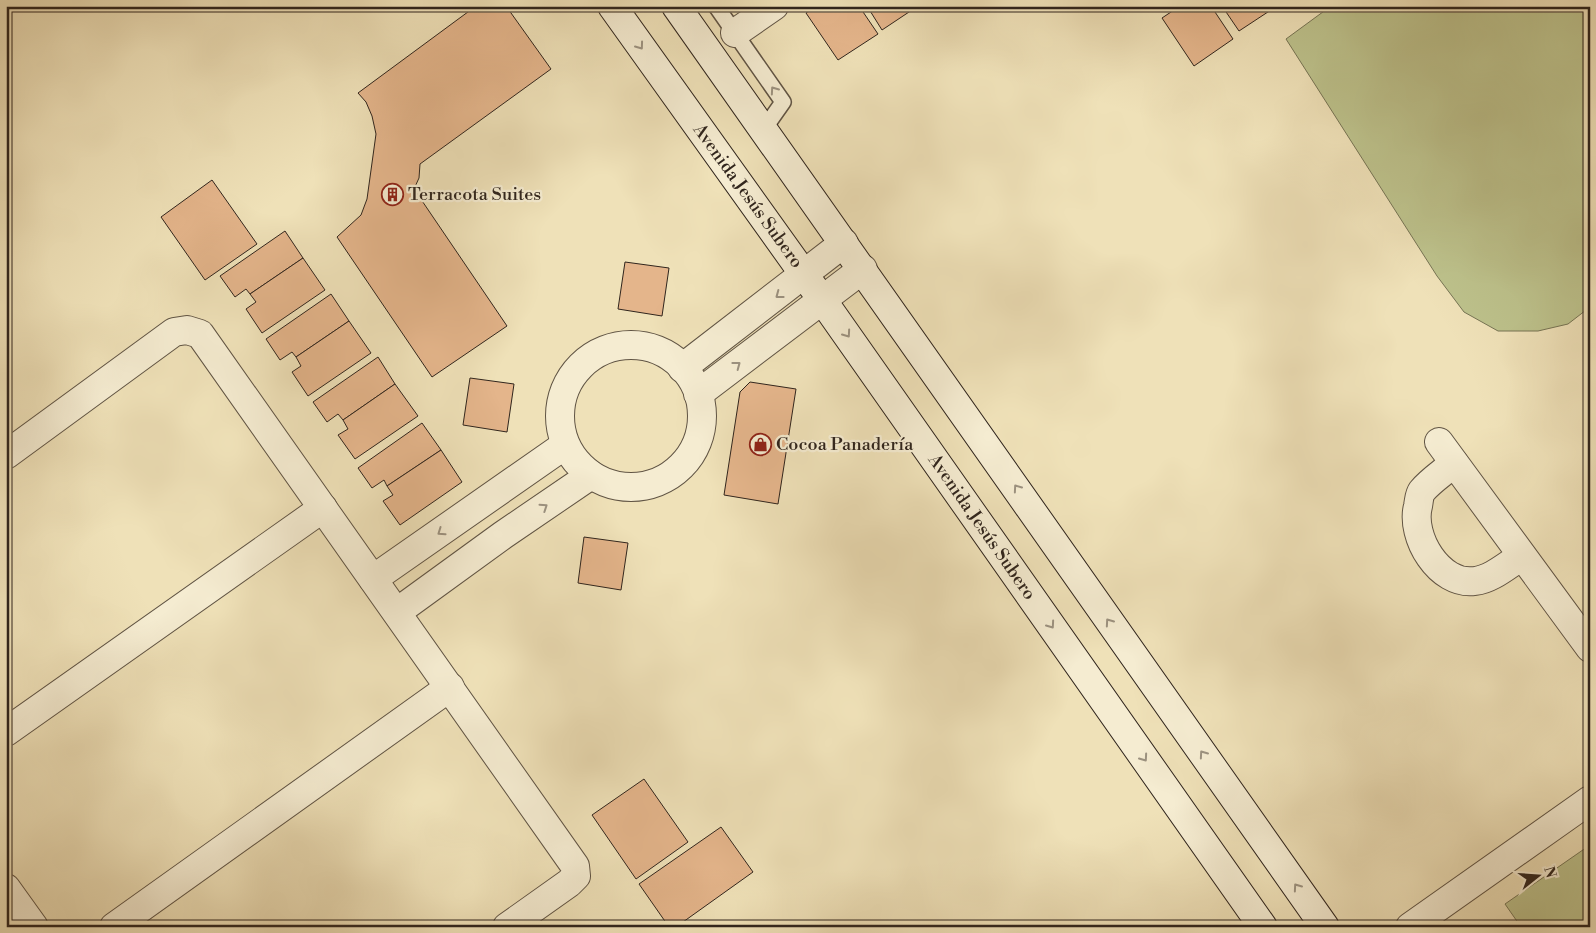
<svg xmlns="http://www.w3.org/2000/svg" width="1596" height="933" viewBox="0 0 1596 933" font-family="'Libre Bodoni',serif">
	<rect width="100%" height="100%" fill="#efe1b8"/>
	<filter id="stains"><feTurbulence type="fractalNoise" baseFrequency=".004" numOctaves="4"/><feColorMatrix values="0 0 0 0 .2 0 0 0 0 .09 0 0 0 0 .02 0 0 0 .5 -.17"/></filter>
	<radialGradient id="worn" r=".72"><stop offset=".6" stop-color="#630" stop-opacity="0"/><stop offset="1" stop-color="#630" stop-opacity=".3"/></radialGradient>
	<g fill="#bdc28c" stroke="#767454">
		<polygon points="1331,6 1590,6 1590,307 1568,324 1538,331 1498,331 1464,312 1437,276 1286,39"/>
		<polygon points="1590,845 1590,927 1521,927 1505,904"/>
	</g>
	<g fill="#e4b58b" stroke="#30251d">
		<polygon points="476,6 506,6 551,69 420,164 419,178 414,189 507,326 432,377 337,237 361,215 367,199 376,134 372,116 366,102 358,93"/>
		<polygon points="816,6 859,6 878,34 838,60 806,13"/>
		<polygon points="867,6 918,6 882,30"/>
		<polygon points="1180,6 1211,6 1233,39 1194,66 1162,18"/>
		<polygon points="1222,6 1277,6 1239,31"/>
		<polygon points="212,180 257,244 205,280 161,217"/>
		<polygon points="285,231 303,258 250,294 246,289 235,297 220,276"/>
		<polygon points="303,258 325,290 262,333 246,309 256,302 250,294"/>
		<polygon points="625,262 669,268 662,316 618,309"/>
		<polygon points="331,294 349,321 296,357 292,352 280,360 266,339"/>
		<polygon points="349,321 371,353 308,396 292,372 301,366 296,357"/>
		<polygon points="378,357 395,384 343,420 338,414 327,422 313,402"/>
		<polygon points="470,378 514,384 507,432 463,425"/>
		<polygon points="750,382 796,389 778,504 724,495 740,392"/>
		<polygon points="395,384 418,416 355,459 338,435 348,429 343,420"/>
		<polygon points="422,423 441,450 387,486 384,480 372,488 358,468"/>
		<polygon points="441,450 462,482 400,525 383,501 393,495 387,486"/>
		<polygon points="584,537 628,543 621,590 578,583"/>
		<polygon points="644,779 688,842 636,879 592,815"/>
		<polygon points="721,827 753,872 676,927 669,927 639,884"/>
	</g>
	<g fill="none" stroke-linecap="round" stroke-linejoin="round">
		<defs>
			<polyline id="service" points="716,6 783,102 764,129"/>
			<g id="minor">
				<polyline points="735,33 774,6"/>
				<circle cx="631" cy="416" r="71"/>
				<polyline points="682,368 844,243"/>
				<polyline points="698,394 863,269"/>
				<polyline points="1439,442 1590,648"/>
				<polyline points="6,455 174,332 187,330 200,334 575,866 576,876 569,883 507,927"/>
				<path d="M 1454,463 C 1444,472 1430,481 1422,491 C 1419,495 1419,501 1418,506 C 1410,536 1439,586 1475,581 C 1492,579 1507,565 1522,556"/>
				<polyline points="373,579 565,445"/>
				<polyline points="397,612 503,535 591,475"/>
				<polyline points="6,732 323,508"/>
				<polyline points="6,888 34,927"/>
				<polyline points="114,927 450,687"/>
				<polyline points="1410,927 1590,800"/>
			</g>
			<g id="secondary">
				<polyline points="612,6 823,301 1263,927"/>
				<polyline points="676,6 1325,927"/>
			</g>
		</defs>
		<use href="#service" stroke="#605444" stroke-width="18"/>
		<use href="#minor" stroke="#605444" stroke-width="30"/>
		<use href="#secondary" stroke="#30251d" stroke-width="30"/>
		<use href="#service" stroke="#f5ecd1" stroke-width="15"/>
		<use href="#minor" stroke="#f5ecd1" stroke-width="28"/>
		<use href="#secondary" stroke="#f5ecd1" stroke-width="28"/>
	</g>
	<defs><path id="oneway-chevron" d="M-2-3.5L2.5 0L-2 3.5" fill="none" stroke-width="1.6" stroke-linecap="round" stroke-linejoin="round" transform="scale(1.25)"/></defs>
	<g stroke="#9c9280">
		<use href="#oneway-chevron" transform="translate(640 46) rotate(54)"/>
		<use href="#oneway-chevron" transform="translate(774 90) rotate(-125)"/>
		<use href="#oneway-chevron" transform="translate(779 295) rotate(143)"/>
		<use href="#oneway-chevron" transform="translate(847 334) rotate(55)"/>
		<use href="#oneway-chevron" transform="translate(737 365) rotate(-37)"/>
		<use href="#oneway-chevron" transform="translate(1017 488) rotate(-125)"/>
		<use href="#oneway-chevron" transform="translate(544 507) rotate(-34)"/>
		<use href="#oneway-chevron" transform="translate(441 532) rotate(145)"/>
		<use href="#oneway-chevron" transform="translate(1109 622) rotate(-125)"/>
		<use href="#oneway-chevron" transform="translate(1051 625) rotate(55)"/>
		<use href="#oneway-chevron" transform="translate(1203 754) rotate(-125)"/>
		<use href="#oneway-chevron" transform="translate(1144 758) rotate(55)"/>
		<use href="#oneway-chevron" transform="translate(1297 887) rotate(-125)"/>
	</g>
	<defs>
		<symbol id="building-ring" viewBox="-11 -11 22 22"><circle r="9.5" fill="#f5ecd1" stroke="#8f2418" stroke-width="1.5"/><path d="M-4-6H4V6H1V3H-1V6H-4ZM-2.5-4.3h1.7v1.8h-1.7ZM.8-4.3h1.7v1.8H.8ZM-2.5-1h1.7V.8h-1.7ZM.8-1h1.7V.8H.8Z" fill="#8f2418"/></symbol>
		<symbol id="shop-ring" viewBox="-11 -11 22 22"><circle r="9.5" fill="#f5ecd1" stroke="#8f2418" stroke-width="1.5"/><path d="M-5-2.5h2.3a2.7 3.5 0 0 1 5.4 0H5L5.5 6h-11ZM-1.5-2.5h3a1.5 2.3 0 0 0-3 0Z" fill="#8f2418"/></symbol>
	</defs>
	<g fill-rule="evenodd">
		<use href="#building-ring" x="380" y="182" width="25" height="25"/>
		<use href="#shop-ring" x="748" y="432" width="25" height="25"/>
	</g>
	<g text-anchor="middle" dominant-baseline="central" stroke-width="4.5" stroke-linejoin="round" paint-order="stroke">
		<g font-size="18" fill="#30251d" stroke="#f5ecd1" text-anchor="start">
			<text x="408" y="194">Terracota Suites</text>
			<text x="776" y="444">Cocoa Panadería</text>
		</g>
		<g font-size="18" fill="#30251d" stroke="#f5ecd1">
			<text transform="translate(748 196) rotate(54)">Avenida Jesús Subero</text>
			<text transform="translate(982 527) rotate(55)">Avenida Jesús Subero</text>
		</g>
	</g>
	<rect width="1596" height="933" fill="none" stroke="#efe1b8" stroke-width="25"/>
	<rect x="8" y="8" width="1581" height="918" fill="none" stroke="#30251d" stroke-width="2.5"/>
	<rect x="12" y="12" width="1571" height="908" fill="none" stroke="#30251d"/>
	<g transform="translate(1538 876) rotate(73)" stroke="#f5ecd1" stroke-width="4" paint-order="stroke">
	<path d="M0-4L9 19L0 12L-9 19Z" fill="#30251d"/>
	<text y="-8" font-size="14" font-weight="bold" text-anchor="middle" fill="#30251d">N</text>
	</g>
	<rect width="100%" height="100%" filter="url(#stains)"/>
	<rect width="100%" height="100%" fill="url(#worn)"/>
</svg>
